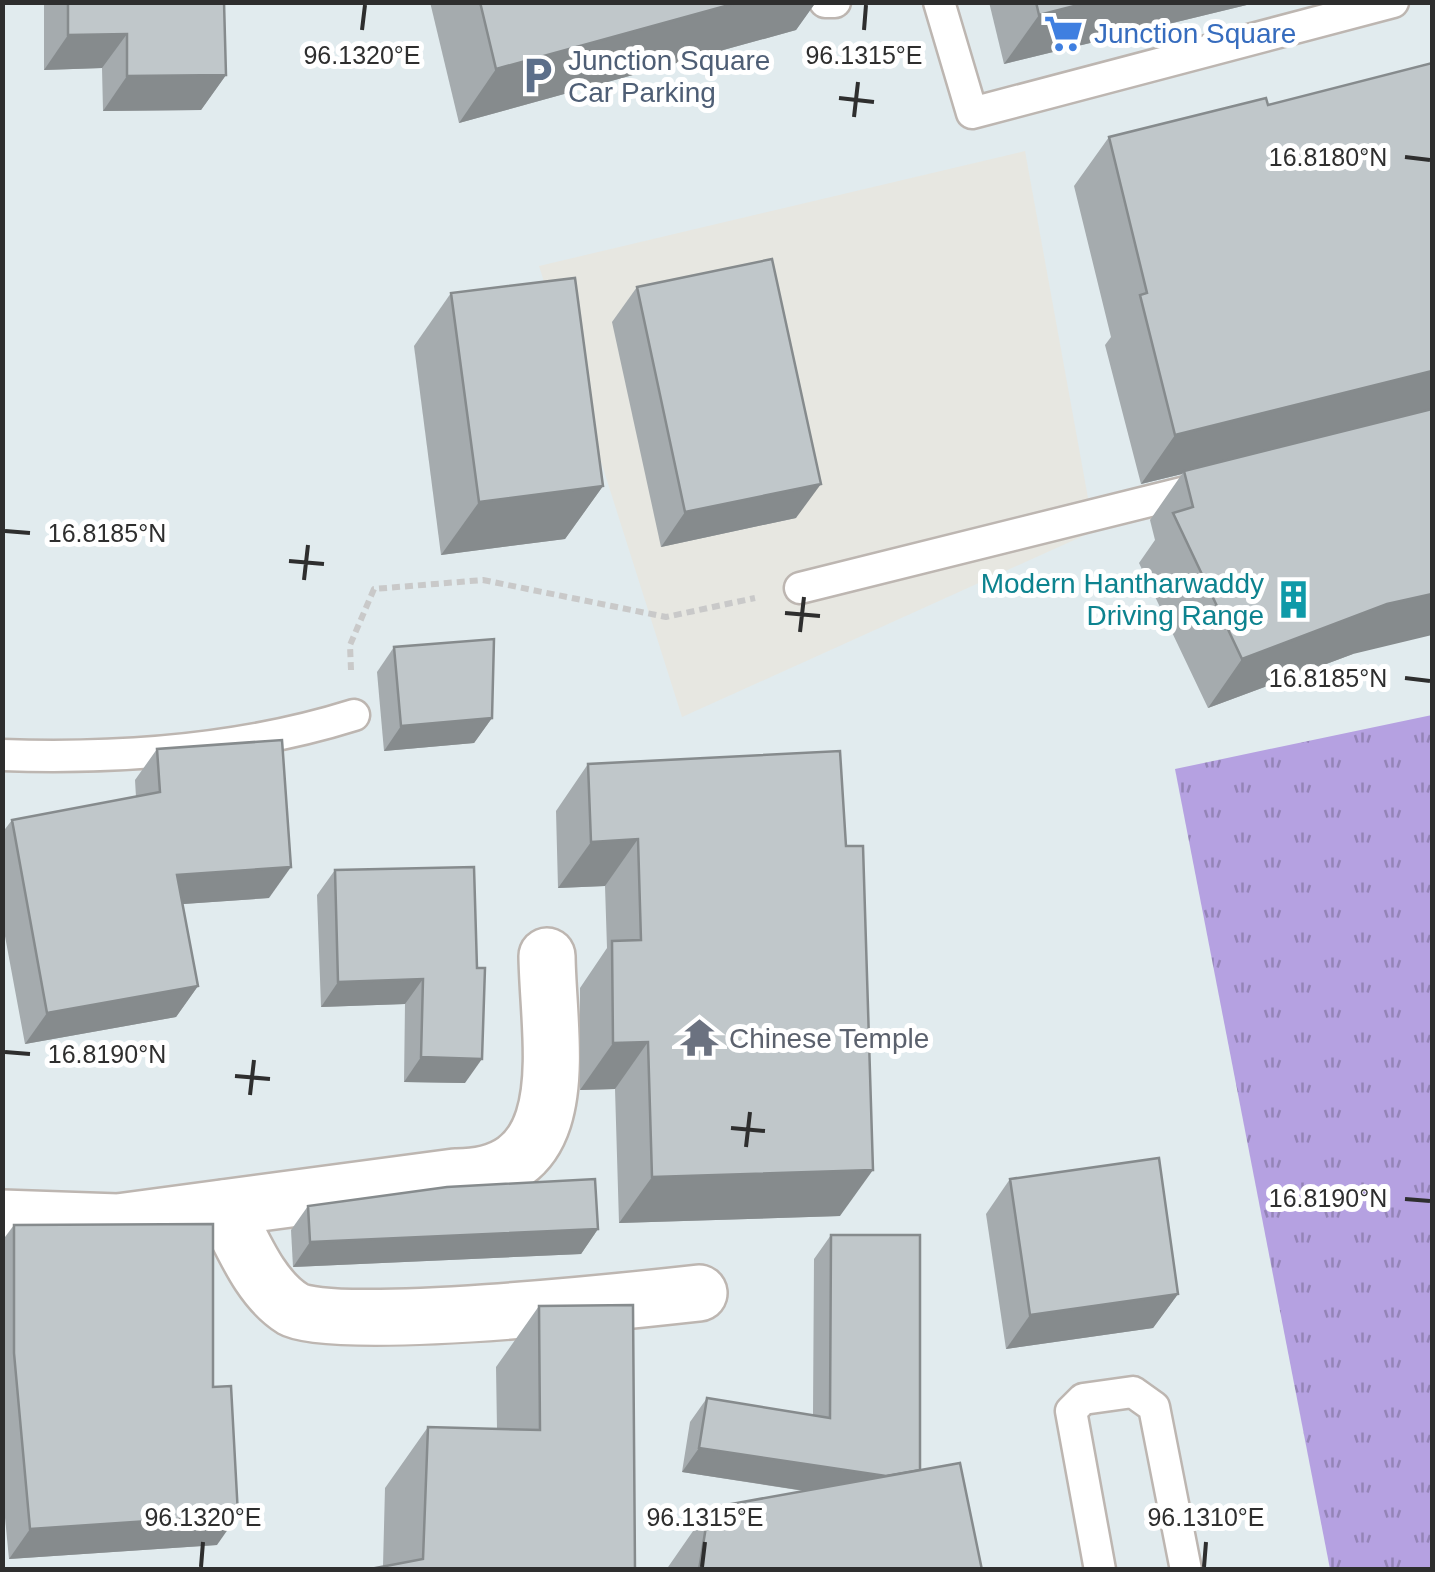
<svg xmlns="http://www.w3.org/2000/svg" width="1435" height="1572" viewBox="0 0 1435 1572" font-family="Helvetica,sans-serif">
	<defs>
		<pattern id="grass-tufts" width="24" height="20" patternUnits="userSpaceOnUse" patternTransform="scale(2.5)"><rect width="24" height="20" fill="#b5a1e1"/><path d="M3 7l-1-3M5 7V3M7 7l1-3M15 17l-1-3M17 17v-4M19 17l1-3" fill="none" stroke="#9484b7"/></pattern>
	</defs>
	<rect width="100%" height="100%" fill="#e1ebee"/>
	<polygon fill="#e7e7e1" points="1025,151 1094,531 682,717 539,266"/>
	<polygon fill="url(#grass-tufts)" points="1432,715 1432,1569 1330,1569 1175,769"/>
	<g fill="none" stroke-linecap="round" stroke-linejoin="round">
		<defs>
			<g id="lane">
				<polyline points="825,2 835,2"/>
				<polyline points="939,2 972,113 1393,2"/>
				<polyline points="800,588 1206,487"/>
				<path d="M 2,755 C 119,759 243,750 354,715"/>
				<polyline points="1100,1570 1071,1411 1083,1399 1133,1392 1154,1407 1186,1570"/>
			</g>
			<g id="street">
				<path d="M 224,1208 C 242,1241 259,1288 293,1309 C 333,1333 636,1300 699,1293"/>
				<path d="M 2,1218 L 118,1222 L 455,1177 C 580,1178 548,1041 547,956"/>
			</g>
		</defs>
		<use href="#lane" stroke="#bdb6b1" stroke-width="35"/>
		<use href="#street" stroke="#bdb6b1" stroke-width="60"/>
		<polyline stroke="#c9c9c9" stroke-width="6" stroke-dasharray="8 5" stroke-linecap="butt" points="351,670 350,645 374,589 483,580 666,617 755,598"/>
		<use href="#lane" stroke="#fff" stroke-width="30"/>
		<use href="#street" stroke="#fff" stroke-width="55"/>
	</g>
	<g fill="#a5abae">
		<polygon points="44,2 224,2 226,75 201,110 103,111 102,68 44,70"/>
		<polygon points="430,2 816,2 796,30 459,123"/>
		<polygon points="989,2 1259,2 1004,64"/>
		<polygon points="1268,105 1353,654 1208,708 1139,563 1155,540 1150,520 1182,474 1141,484 1105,345 1111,337 1074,186 1109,137"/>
		<polygon points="637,287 796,518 661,547 612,322"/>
		<polygon points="451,293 603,486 565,539 441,555 414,346"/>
		<polygon points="394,647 492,718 474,743 384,751 377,672"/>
		<polygon points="157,749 269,898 182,904 198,986 176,1017 25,1044 2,920 2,833 12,820 136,797 135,780"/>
		<polygon points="840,751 840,1216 619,1223 615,1089 580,1090 580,988 607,948 605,886 558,888 556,811 588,764"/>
		<polygon points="335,870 477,968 465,1083 404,1082 405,1004 321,1007 317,895"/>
		<polygon points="1010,1179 1178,1294 1153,1328 1006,1349 986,1214"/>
		<polygon points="308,1206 598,1229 581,1254 293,1267 291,1230"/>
		<polygon points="14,1225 213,1387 217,1545 9,1559 2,1487 2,1241"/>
		<polygon points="831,1235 920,1470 982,1570 666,1570 709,1508 804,1491 682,1472 690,1422 707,1398 813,1415 814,1259"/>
		<polygon points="539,1306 635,1570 383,1566 385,1488 428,1427 497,1429 496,1367"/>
	</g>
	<g fill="#868b8d">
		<polygon points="740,2 816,2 796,30 459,123 496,69"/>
		<polygon points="1090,2 1259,2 1004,64 1039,15"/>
		<polygon points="127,34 102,68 44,70 68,35"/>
		<polygon points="226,75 201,110 103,111 127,76"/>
		<polygon points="1432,371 1432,413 1184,471 1182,474 1141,484 1175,435"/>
		<polygon points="821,484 796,518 661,547 685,512"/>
		<polygon points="603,486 565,539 441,555 479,502"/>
		<polygon points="1432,594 1432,635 1353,654 1208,708 1242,659 1387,604"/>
		<polygon points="492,718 474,743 384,751 401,726"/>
		<polygon points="638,839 605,886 558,888 591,842"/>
		<polygon points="291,867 269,898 155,906 177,875"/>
		<polygon points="423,979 405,1004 321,1007 338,982"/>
		<polygon points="198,986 176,1017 25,1044 47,1013"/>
		<polygon points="648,1042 615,1089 580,1090 613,1043"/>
		<polygon points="421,1057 482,1059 465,1083 404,1082"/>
		<polygon points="873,1170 840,1216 619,1223 652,1177"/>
		<polygon points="598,1229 581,1254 293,1267 310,1242"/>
		<polygon points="1178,1294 1153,1328 1006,1349 1030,1315"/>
		<polygon points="699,1448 920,1482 903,1506 682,1472"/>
		<polygon points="238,1515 217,1545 9,1559 30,1529"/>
	</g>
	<g fill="#c0c7ca" stroke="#868b8d" stroke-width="2.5">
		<polygon points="68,2 224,2 226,75 127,76 127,34 68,35"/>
		<polygon points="480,2 740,2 496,69"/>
		<polygon points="1036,2 1090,2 1039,15"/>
		<polygon points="1432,63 1432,371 1175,435 1140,295 1147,293 1109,137 1266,98 1268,105"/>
		<polygon points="772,259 821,484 685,512 637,287"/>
		<polygon points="575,278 603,486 479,502 451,293"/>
		<polygon points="1432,409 1432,594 1387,604 1242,659 1173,513 1193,507 1184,471"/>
		<polygon points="494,639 492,718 401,726 394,647"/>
		<polygon points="282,740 291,867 177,875 198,986 47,1013 12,820 160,792 157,749"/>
		<polygon points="840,751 846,846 863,846 873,1170 652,1177 648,1042 613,1043 612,941 641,940 638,839 591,842 588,764"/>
		<polygon points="474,867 477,968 485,968 482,1059 421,1057 423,979 338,982 335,870"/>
		<polygon points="1159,1158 1178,1294 1030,1315 1010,1179"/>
		<polygon points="595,1179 598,1229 310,1242 308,1206 447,1187"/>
		<polygon points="213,1224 213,1387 231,1386 238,1515 30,1529 14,1353 14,1225"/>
		<polygon points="831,1235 920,1235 920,1470 886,1476 699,1448 707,1398 830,1418"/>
		<polygon points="633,1305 635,1570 365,1570 423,1559 428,1427 540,1430 539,1306"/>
		<polygon points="960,1463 982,1570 699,1570 709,1508"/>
	</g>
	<path fill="none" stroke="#2e2e2e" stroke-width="4" d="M 362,30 L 365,5M 864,30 L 866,5M 839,98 L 874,102M 854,117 L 858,82M 1405,157 L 1430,160M 5,531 L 30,533M 289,561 L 324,564M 304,580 L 308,545M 785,613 L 820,616M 800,632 L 804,597M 1405,678 L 1430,681M 5,1052 L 30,1054M 235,1076 L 270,1079M 250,1095 L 254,1060M 731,1128 L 765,1131M 746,1147 L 750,1112M 1405,1199 L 1430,1201M 201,1567 L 203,1542M 702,1567 L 705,1542M 1204,1567 L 1206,1542"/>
	<defs>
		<symbol id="supermarket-bare" viewBox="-9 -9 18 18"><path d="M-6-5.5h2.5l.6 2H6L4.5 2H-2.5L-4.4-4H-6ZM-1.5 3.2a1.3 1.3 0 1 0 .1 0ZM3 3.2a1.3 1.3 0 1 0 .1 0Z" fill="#3f7fe0" stroke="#fff" stroke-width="2.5" paint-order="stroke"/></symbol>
		<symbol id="parking-bare" viewBox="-9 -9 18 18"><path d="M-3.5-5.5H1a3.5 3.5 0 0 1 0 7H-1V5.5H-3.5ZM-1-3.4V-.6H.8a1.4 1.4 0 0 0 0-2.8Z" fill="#5c6f8a" stroke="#fff" stroke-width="2.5" paint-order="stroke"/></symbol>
		<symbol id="building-bare" viewBox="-9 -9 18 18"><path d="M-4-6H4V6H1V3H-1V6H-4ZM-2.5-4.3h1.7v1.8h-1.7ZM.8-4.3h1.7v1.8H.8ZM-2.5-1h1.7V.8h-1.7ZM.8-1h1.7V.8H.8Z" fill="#0f9aa8" stroke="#fff" stroke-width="2.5" paint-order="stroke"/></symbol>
		<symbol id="temple-bare" viewBox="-9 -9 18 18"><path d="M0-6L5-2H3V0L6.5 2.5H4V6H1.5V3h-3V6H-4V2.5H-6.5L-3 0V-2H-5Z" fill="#6b7280" stroke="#fff" stroke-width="2.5" paint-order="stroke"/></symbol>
	</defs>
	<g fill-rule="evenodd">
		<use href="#supermarket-bare" x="1036" y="6" width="55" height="55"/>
		<use href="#parking-bare" x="510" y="48" width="55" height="55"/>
		<use href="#building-bare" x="1266" y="572" width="55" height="55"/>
		<use href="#temple-bare" x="672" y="1010" width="55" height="55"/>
	</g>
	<g text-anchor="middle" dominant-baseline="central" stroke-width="10" stroke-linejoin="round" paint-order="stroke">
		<g font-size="28" fill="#366cbe" stroke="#fff" text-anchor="start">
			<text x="1094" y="33">Junction Square</text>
		</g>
		<g font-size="28" fill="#4e5e75" stroke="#fff" text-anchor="start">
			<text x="568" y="60">Junction Square<tspan x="568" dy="32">Car Parking</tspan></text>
		</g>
		<g font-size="28" fill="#0d838f" stroke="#fff" text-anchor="end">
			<text x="1264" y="583">Modern Hantharwaddy<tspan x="1264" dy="32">Driving Range</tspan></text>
		</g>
		<g font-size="28" fill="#5b616d" stroke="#fff" text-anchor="start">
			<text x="729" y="1038">Chinese Temple</text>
		</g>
	</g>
	<g font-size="25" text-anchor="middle" fill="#2e2e2e" stroke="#fff" stroke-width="10" stroke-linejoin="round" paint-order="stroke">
		<text x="362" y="64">96.1320°E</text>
		<text x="864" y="64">96.1315°E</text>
		<text x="1328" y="166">16.8180°N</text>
		<text x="107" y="542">16.8185°N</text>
		<text x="1328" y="687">16.8185°N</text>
		<text x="107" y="1063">16.8190°N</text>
		<text x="1328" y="1207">16.8190°N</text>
		<text x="203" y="1526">96.1320°E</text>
		<text x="705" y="1526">96.1315°E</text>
		<text x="1206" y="1526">96.1310°E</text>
	</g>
	<rect width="1435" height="1572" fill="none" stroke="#2e2e2e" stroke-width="10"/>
</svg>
